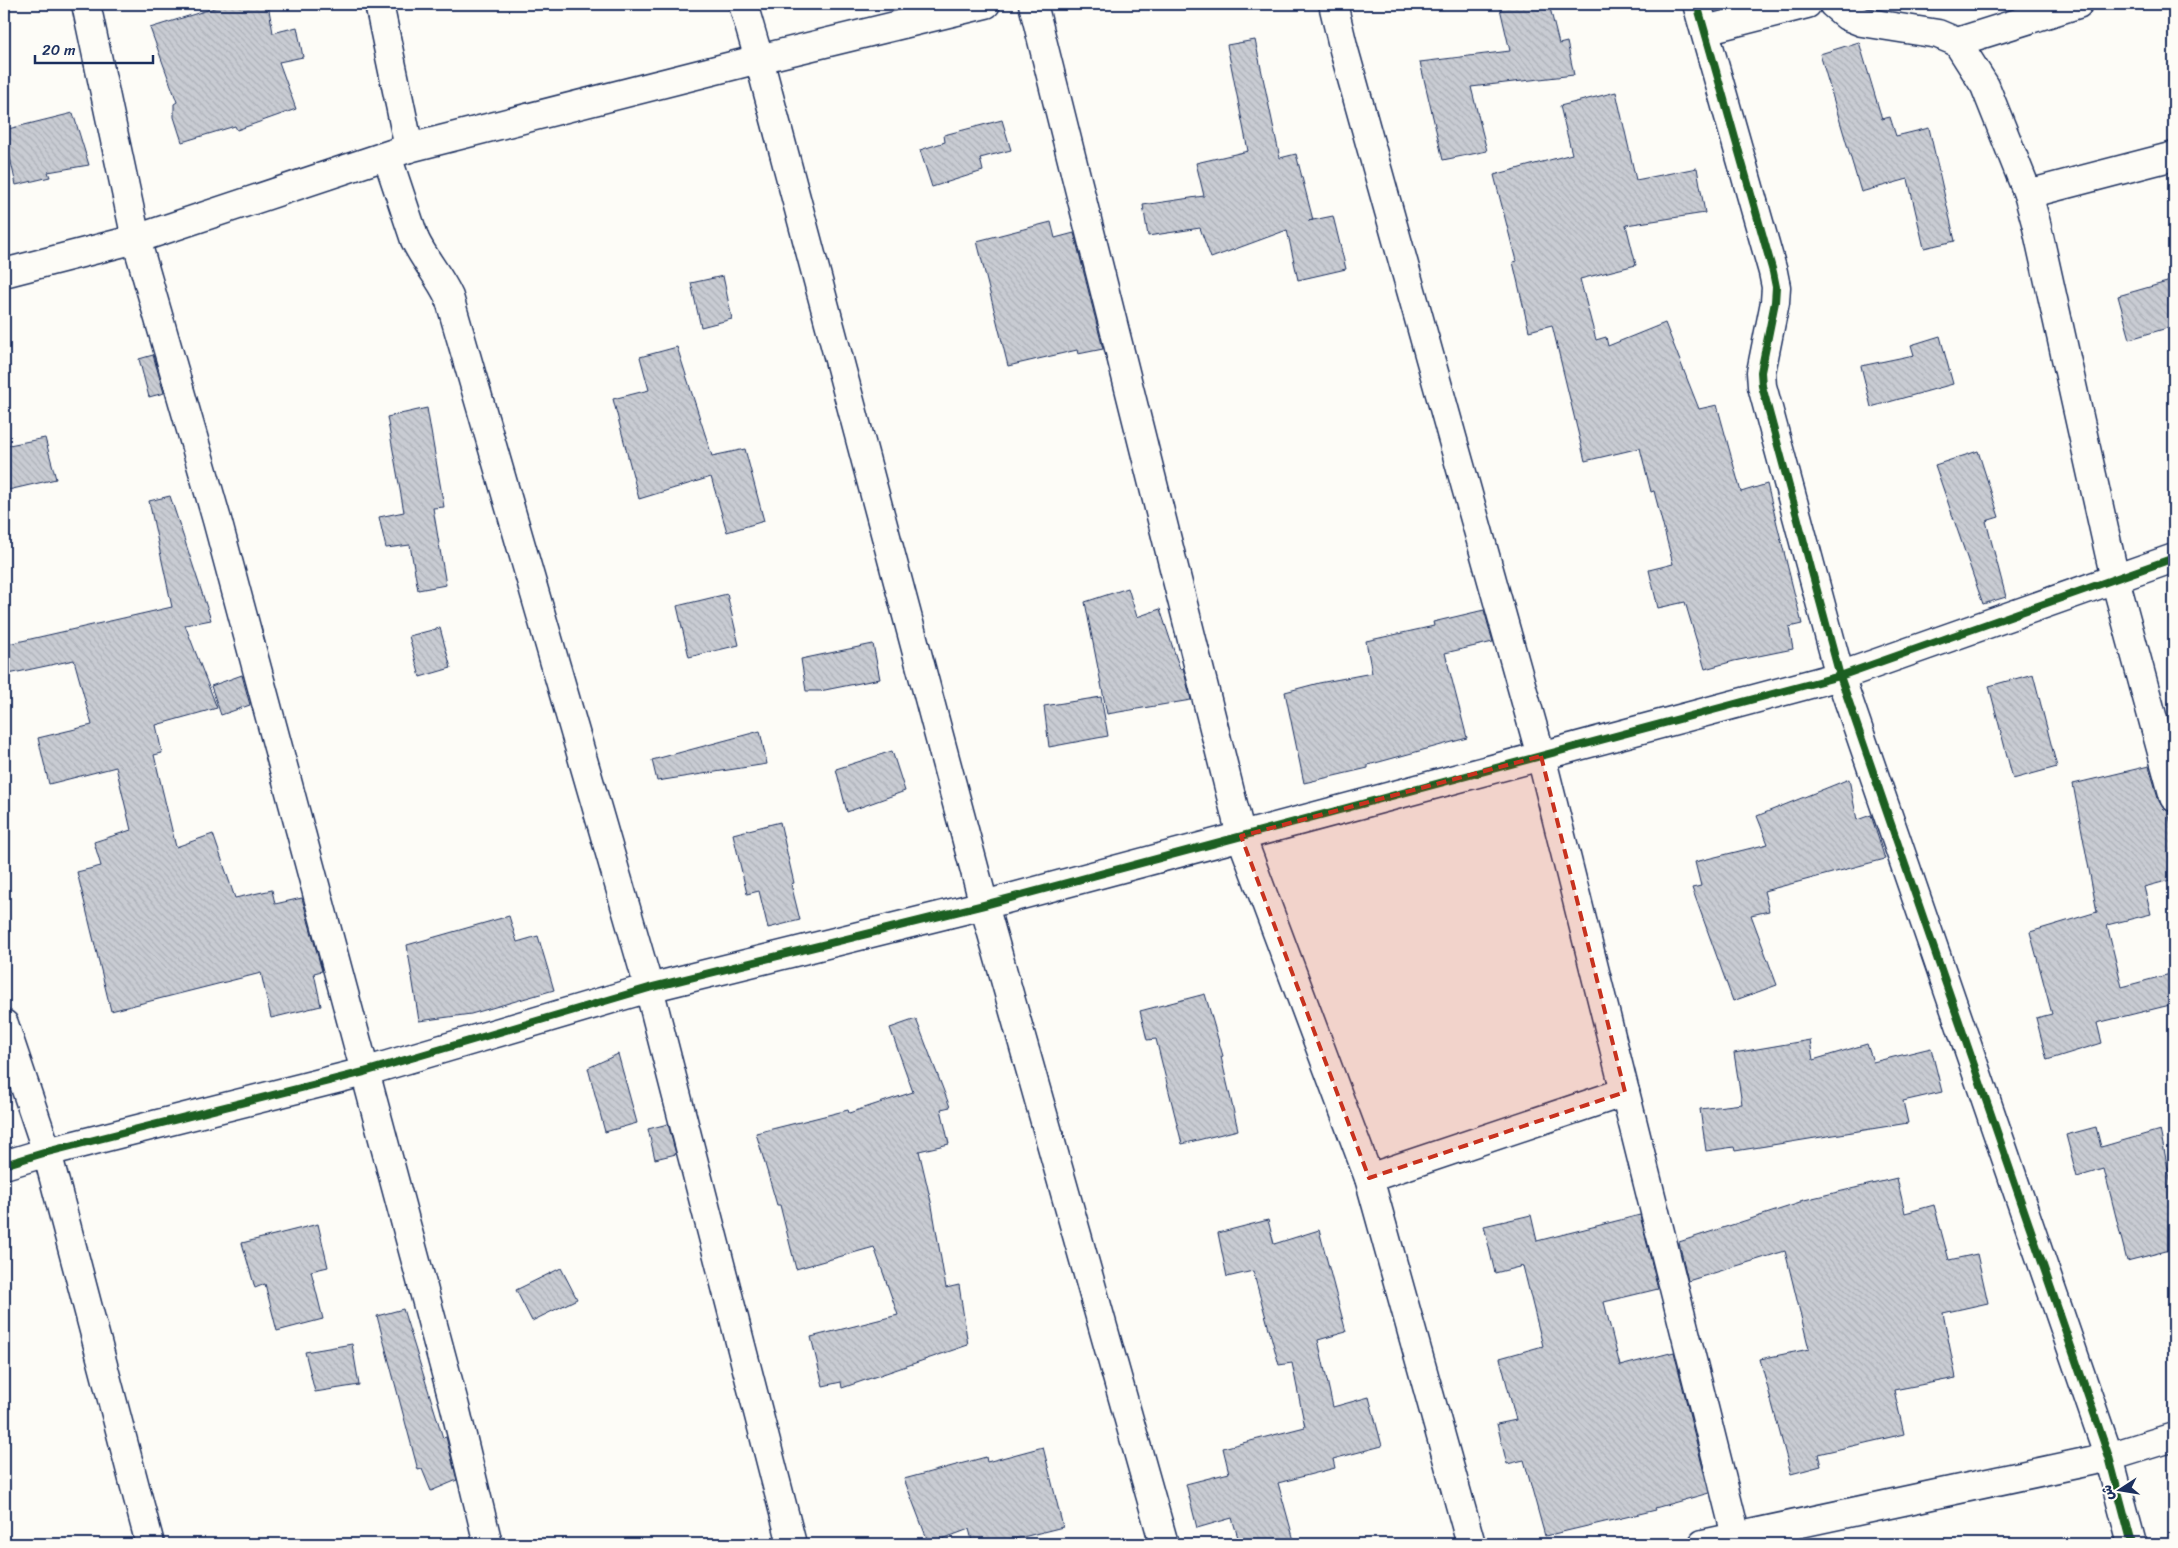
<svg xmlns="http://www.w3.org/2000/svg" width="2178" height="1548" viewBox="0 0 2178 1548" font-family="Sriracha,'Playpen Sans Arabic',sans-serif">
	<defs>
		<pattern id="building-back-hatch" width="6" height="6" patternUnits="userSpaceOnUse" patternTransform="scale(1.25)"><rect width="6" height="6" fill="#c9ccd3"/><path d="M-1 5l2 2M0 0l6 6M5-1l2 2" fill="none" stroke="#acb0b8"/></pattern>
	</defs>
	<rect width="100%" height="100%" fill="#fdfcf7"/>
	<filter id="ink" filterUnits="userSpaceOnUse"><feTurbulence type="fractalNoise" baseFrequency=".02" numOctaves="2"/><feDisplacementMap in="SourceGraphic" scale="10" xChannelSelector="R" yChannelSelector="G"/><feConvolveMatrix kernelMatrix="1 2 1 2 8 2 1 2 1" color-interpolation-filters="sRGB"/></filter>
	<g filter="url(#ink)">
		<g fill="url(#building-back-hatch)" stroke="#1b2f5e">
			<polygon points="227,4 268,4 273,33 297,27 303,57 279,62 296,109 237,130 235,126 182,142 174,117 174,104 177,102 150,28"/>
			<polygon points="1499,4 1549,4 1559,44 1567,42 1574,75 1471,87 1487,151 1443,160 1420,62 1510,51"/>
			<polygon points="1255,40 1280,158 1296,154 1313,220 1308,221 1333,216 1346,269 1298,280 1287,230 1211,258 1200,228 1148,236 1143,205 1204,196 1196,163 1248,151 1227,45"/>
			<polygon points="1859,42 1882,119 1890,117 1896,136 1929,128 1955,241 1924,248 1908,179 1861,192 1820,54"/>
			<polygon points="1616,92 1636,180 1697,168 1705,213 1626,225 1636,265 1580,279 1596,340 1606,337 1608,346 1665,323 1699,409 1717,405 1741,492 1767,484 1802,624 1789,627 1793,649 1734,661 1705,669 1685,602 1658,608 1649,570 1673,564 1654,491 1651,492 1640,448 1585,461 1552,325 1529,331 1513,262 1516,261 1494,175 1572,154 1560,106"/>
			<polygon points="73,113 89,165 48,172 50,177 16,185 4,130"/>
			<polygon points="1002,120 1011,150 980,158 983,171 932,187 920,150 945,142 944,135"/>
			<polygon points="1051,222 1055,238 1074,233 1103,349 1078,354 1077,350 1008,366 977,241"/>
			<polygon points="723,276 732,319 701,327 691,283"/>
			<polygon points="2174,280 2174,326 2130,339 2118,296"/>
			<polygon points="1940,336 1953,384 1871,407 1861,366 1914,355 1911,345"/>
			<polygon points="677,347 712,456 745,449 764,521 727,532 711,477 639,499 613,399 649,390 640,357"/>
			<polygon points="153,355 164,393 149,397 139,359"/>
			<polygon points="427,408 444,507 433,508 446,585 418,590 410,545 386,548 379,517 404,512 387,417"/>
			<polygon points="45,438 56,479 4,491 4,446"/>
			<polygon points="1978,451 1999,517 1986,521 2006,597 1983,604 1935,465"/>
			<polygon points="170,496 211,620 185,625 217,708 156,725 162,753 154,755 176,847 213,834 235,898 272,890 275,904 302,898 322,971 314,973 321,1006 271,1018 261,973 111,1011 77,872 101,866 94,842 131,830 116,767 49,784 38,738 92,725 74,660 4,675 4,645 172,607 149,501"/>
			<polygon points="1128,588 1137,617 1160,609 1180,669 1183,668 1191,700 1107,714 1085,602"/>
			<polygon points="727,594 739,645 689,657 677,606"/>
			<polygon points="1484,610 1493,642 1445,653 1467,738 1368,765 1368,768 1304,783 1285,692 1319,683 1372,673 1366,641 1434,626 1433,622"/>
			<polygon points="440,628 451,668 420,677 409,636"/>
			<polygon points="873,644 880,679 820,691 806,691 801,659"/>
			<polygon points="2033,674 2057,767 2013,779 1989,686"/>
			<polygon points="242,675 250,705 221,715 211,686"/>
			<polygon points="1101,697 1108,736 1049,747 1044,706"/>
			<polygon points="760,731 767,764 657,781 652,760"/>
			<polygon points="892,751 905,791 847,812 836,769"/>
			<polygon points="2149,766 2159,801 2163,808 2168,811 2174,837 2174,879 2144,887 2151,914 2107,925 2122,987 2174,973 2174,1004 2097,1023 2102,1043 2047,1060 2036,1018 2052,1014 2030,932 2097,912 2073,784"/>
			<polygon points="1849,779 1857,820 1871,815 1885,859 1764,891 1769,911 1751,915 1777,985 1733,1001 1692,888 1701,886 1695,862 1768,844 1757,816"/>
			<polygon points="780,822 794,883 791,884 800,920 768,928 759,891 747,894 733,834"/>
			<polygon points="509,916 517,942 538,936 554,990 471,1014 419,1021 407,945"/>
			<polygon points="1205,994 1223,1056 1221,1057 1238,1130 1182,1144 1156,1039 1147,1040 1140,1011"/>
			<polygon points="916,1019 950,1107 941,1109 949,1144 919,1151 932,1206 946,1288 959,1285 968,1345 842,1388 841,1382 823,1386 811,1337 898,1315 874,1247 796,1269 780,1205 777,1205 756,1133 848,1110 849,1113 913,1092 890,1028"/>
			<polygon points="1810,1040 1813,1060 1867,1044 1873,1062 1931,1048 1942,1092 1903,1101 1908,1123 1735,1151 1734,1147 1706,1151 1700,1109 1742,1104 1734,1053"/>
			<polygon points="618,1054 637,1123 605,1132 588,1068"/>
			<polygon points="668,1124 676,1154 655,1159 648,1129"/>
			<polygon points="2096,1127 2101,1147 2160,1130 2174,1198 2174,1249 2127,1261 2104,1169 2077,1177 2066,1135"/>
			<polygon points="1897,1178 1905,1213 1934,1205 1949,1260 1977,1254 1988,1303 1943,1313 1956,1378 1894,1390 1904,1434 1818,1454 1821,1466 1791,1474 1760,1359 1809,1349 1785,1251 1688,1281 1679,1242 1800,1203 1800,1201"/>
			<polygon points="1531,1215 1537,1241 1640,1215 1658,1289 1604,1302 1620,1366 1674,1352 1709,1493 1655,1508 1656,1510 1545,1536 1524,1460 1507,1464 1497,1424 1516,1420 1500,1358 1543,1346 1523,1266 1495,1273 1484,1226"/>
			<polygon points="1268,1220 1274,1244 1319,1230 1346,1332 1318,1340 1333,1407 1369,1397 1382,1446 1333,1459 1335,1468 1278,1483 1295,1544 1240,1544 1232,1518 1197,1528 1186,1484 1229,1473 1223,1448 1305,1427 1292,1363 1279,1365 1253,1271 1227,1277 1218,1233"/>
			<polygon points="318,1224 328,1267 311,1271 323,1319 277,1331 265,1284 255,1288 242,1243"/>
			<polygon points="561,1268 577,1299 532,1321 516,1290"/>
			<polygon points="403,1309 443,1438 446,1437 457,1480 431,1491 422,1469 418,1470 377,1316"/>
			<polygon points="352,1344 359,1385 315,1392 305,1352"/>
			<polygon points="1043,1447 1063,1527 1011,1540 1012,1544 973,1544 969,1529 929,1544 904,1479 986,1457 987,1462"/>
		</g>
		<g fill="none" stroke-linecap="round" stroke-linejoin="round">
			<defs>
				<g id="street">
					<polyline points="86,4 136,239 217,520 455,1407 488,1544"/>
					<polyline points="379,4 409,148"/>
					<polyline points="743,4 759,59 984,905 1164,1544"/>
					<polyline points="1033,4 1241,836 1369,1178 1471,1544"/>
					<polyline points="1333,4 1344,50 1541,756 1736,1536"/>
					<polyline points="1697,4 1773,272 1776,287 1775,302 1761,372 1762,386 1840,676 2109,1457 2132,1544"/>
					<polyline points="1833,4 1847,16 1862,22 1938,34 1957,42 1985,86 2028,194 2036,223 2115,579 2174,797"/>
					<polyline points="1705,30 1807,4"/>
					<polyline points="1957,42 2078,4"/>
					<path d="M 387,156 L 415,240 C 425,261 440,277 449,297 L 649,988 L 792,1544"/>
					<polyline points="2028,194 2174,156"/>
					<polyline points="4,273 136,239 409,148 759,59 986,4"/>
					<polyline points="4,1024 47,1152 150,1544"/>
					<polyline points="4,1165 47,1152 364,1072 649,988 984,905 1840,676 2174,558"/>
					<polyline points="1369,1178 1625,1092"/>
					<polyline points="1703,1544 2109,1457 2174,1437"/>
				</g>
			</defs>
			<use href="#street" stroke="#1b2f5e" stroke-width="31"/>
			<use href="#street" stroke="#fdfcf7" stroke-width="28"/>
			<defs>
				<g id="cycleway">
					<polyline points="1697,4 1773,272 1776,287 1775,302 1761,372 1762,386 1840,676 2109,1457 2132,1544"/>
					<polyline points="4,1165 47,1152 364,1072 649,988 984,905 1840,676 2174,558"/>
				</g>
			</defs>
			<use href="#cycleway" stroke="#fdfcf7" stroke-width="11"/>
			<use href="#cycleway" stroke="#1b5e20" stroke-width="8"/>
		</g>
	</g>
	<path fill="#c8321e" fill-opacity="0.2" stroke="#c8321e" stroke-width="4" stroke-dasharray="10 6" stroke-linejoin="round" d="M 1541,756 L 1625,1092 L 1369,1178 L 1241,836 Z"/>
	<rect width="2178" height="1548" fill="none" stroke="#fdfcf7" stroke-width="20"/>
	<rect x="10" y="10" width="2158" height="1528" fill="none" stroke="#1b2f5e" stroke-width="2" filter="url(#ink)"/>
	<g transform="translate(2120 1490) rotate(258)" stroke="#fdfcf7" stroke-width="4" paint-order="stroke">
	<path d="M0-4L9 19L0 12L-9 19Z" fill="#1b2f5e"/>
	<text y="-8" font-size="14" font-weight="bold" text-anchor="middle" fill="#1b2f5e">ش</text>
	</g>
	<path d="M35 55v8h118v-8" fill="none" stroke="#1b2f5e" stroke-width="2.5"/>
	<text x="42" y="55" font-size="15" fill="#1b2f5e" stroke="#fdfcf7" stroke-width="4" paint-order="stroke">20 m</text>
</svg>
